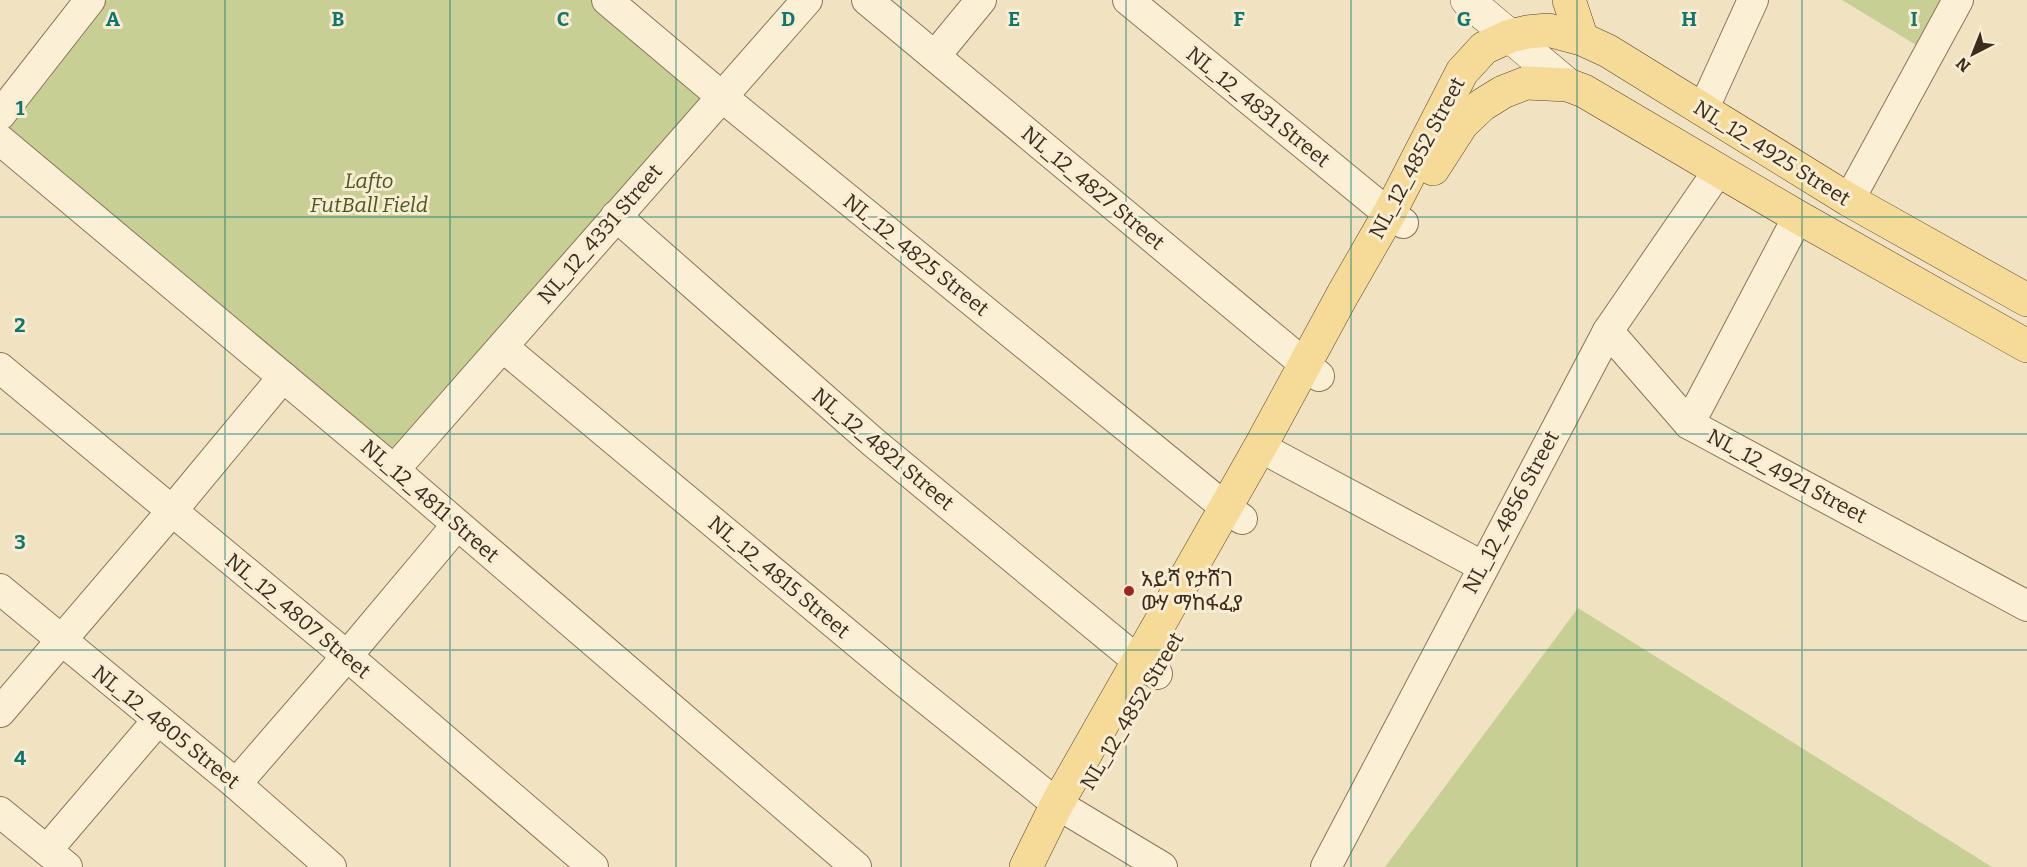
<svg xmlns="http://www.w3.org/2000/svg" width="2027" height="867" viewBox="0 0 2027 867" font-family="Bitter,'Noto Sans Ethiopic',serif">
	<rect width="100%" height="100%" fill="#f1e3c2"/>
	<g fill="#c8cf95">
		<polygon points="97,0 616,0 725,90 390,467 0,138"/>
		<polygon points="1842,0 1953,0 1926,51"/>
		<polygon points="1578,608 1992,867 1385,867"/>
	</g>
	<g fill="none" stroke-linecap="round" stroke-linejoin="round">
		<defs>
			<g id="street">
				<polyline points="607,0 721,96 1226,508 1242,519"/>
				<polyline points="867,0 1319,376"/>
				<polyline points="1128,0 1389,214 1403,223"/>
				<polyline points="935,56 981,0"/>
				<polyline points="1703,110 1753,0"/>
				<polyline points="0,115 90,0"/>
				<polyline points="0,140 394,470 856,867"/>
				<polyline points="1849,200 1958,0"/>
				<polyline points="616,216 873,442 1138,661 1157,674"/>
				<polyline points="1798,217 1689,424 2027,606"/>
				<polyline points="1608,331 1689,424"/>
				<polyline points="503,347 900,678 1057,804 1162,867"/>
				<polyline points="0,368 347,656 593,867"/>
				<polyline points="1260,447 1482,566"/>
				<polyline points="394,470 807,0"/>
				<polyline points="0,589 236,784 331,867"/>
				<polyline points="0,712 171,512 283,377"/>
				<polyline points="236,784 347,656 457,525"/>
				<polyline points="0,812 67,867"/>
				<polyline points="47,850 158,720"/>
				<polyline points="1326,867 1608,331 1718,171"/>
			</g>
			<polyline id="secondary" points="1467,0 1568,85"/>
			<g id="primary">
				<polyline points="1569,0 1582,39"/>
				<polyline points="1433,169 1462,124 1482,105 1503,92 1526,83 1568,85 1584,91 1798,217 2027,346"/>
				<polyline points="1026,867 1057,804 1260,447 1343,294 1389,214 1462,72 1484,48 1510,36 1527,32 1548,30 1582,39 1608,51 1849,200 2027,300"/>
			</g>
		</defs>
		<use href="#street" stroke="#8c7458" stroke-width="32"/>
		<use href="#secondary" stroke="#6e553b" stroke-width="34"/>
		<use href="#primary" stroke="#59422d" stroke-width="34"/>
		<use href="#street" stroke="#fbf0d6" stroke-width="30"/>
		<use href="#secondary" stroke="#fbf0d6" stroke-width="33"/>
		<use href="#primary" stroke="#f6da98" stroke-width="33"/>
	</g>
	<path fill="none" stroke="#0f766e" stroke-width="1.5" stroke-opacity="0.55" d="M 225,0 L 225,867M 450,0 L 450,867M 676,0 L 676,867M 901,0 L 901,867M 1126,0 L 1126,867M 1351,0 L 1351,867M 1577,0 L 1577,867M 1802,0 L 1802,867M 0,217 L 2027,217M 0,434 L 2027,434M 0,650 L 2027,650"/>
	<circle fill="#9e2524" stroke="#f8edd2" stroke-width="2" cx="1129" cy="591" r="6"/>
	<g text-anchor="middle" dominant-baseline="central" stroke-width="6" stroke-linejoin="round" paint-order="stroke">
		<g font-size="21" fill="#3b2c1d" stroke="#f8edd2">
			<text transform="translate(1258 107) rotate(39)">NL_12_4831 Street</text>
			<text transform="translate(1772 153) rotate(32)">NL_12_4925 Street</text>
			<text transform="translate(1417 158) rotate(-62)">NL_12_4852 Street</text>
			<text transform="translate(1093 188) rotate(40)">NL_12_4827 Street</text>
			<text transform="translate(600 234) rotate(-49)">NL_12_4331 Street</text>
			<text transform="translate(916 255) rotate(39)">NL_12_4825 Street</text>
			<text transform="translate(883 449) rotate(40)">NL_12_4821 Street</text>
			<text transform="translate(1787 476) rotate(28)">NL_12_4921 Street</text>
			<text transform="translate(430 501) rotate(41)">NL_12_4811 Street</text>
			<text transform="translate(1511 512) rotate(-62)">NL_12_4856 Street</text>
			<text transform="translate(779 577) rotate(40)">NL_12_4815 Street</text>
			<text transform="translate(298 616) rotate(40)">NL_12_4807 Street</text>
			<text transform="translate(1132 711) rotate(-59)">NL_12_4852 Street</text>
			<text transform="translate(166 727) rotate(39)">NL_12_4805 Street</text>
		</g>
		<g font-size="21" font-style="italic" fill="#4a5822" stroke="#f8edd2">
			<text x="369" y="181">Lafto<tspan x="369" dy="24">FutBall Field</tspan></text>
		</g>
		<g font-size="21" fill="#3b2c1d" stroke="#f8edd2" text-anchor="start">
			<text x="1141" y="579">አይሻ የታሸገ<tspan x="1141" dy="24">ውሃ ማከፋፈያ</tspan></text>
		</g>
	</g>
	<g font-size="20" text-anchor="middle" font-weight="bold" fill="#0f766e" stroke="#f8edd2" stroke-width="6" stroke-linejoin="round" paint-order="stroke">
		<text x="113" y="26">A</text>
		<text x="338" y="26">B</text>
		<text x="563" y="26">C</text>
		<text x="788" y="26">D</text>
		<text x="1014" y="26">E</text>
		<text x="1239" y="26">F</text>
		<text x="1464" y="26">G</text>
		<text x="1689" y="26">H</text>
		<text x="1914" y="26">I</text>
		<text x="20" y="115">1</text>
		<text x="20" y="332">2</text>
		<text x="20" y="549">3</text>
		<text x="20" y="765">4</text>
	</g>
	<g transform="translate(1973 54) rotate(222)" stroke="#f8edd2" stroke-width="4.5" paint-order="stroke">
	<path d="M0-4.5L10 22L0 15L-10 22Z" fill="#3b2c1d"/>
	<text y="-9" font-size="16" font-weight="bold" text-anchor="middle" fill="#3b2c1d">N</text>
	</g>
</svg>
